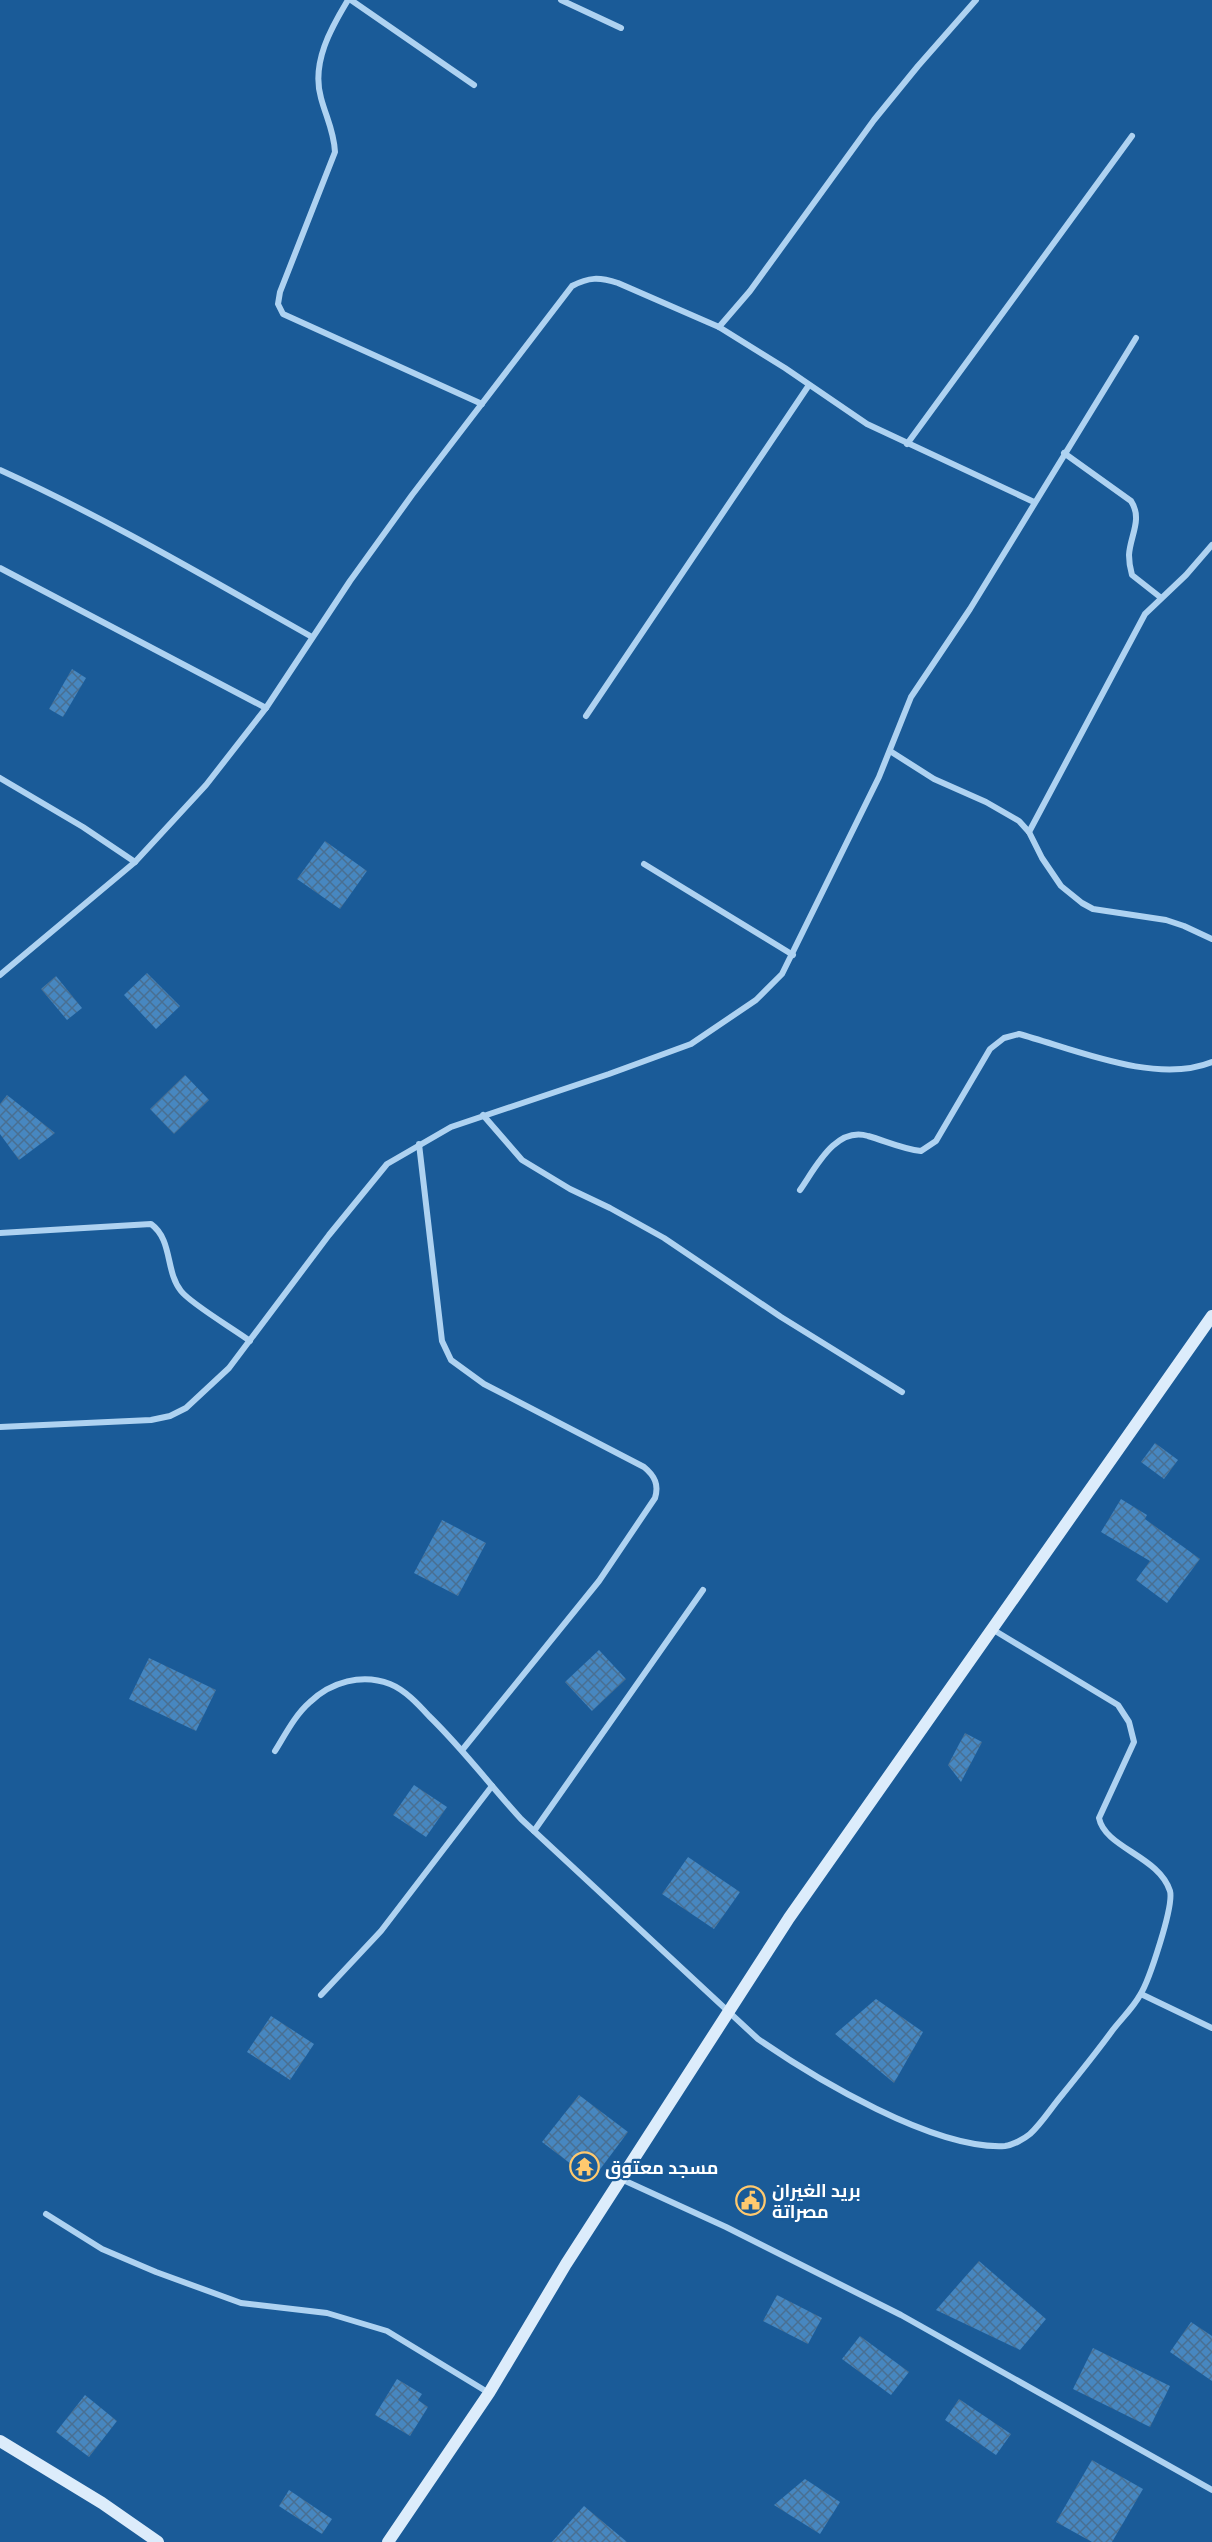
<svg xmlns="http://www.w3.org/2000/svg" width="1212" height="2542" viewBox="0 0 1212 2542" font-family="Inter,Cairo,sans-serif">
	<defs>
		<pattern id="building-cross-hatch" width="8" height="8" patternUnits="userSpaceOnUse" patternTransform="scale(1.5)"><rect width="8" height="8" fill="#4787c0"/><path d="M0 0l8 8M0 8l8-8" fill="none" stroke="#496f92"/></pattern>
	</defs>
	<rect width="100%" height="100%" fill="#1a5b98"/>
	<g fill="url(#building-cross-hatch)">
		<polygon points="72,669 86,678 63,717 49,709"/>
		<polygon points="325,841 367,871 340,909 297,879"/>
		<polygon points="147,973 180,1006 156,1029 124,995"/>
		<polygon points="56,976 82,1008 67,1020 41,989"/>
		<polygon points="185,1075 209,1100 174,1134 150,1109"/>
		<polygon points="7,1095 55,1133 19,1160 0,1134 0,1104"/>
		<polygon points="1155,1443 1178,1460 1164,1479 1141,1462"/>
		<polygon points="1121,1499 1147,1515 1145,1519 1200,1559 1167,1603 1136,1580 1150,1561 1101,1532"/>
		<polygon points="442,1520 486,1543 458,1596 414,1573"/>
		<polygon points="599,1650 626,1679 592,1711 565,1682"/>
		<polygon points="149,1658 216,1690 196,1731 129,1699"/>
		<polygon points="965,1733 982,1742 961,1782 948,1765"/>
		<polygon points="414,1785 447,1807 426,1837 393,1815"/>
		<polygon points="688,1857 740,1892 714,1929 662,1894"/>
		<polygon points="876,1999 923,2032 894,2083 835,2034"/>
		<polygon points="271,2016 314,2044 290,2080 247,2052"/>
		<polygon points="579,2095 628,2132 592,2180 542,2142"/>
		<polygon points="979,2261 1046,2319 1020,2350 936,2310"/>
		<polygon points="777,2295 822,2318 808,2344 763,2321"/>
		<polygon points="1191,2322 1212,2336 1212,2381 1170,2352"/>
		<polygon points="860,2336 909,2372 891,2395 842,2359"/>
		<polygon points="1093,2348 1170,2386 1150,2427 1073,2389"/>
		<polygon points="397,2379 422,2394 418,2400 428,2407 410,2436 375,2415"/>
		<polygon points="85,2395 117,2421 89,2457 56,2432"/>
		<polygon points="959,2399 1011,2434 996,2455 945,2420"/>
		<polygon points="1092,2460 1143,2489 1112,2542 1092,2542 1056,2522"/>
		<polygon points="805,2479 840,2502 820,2534 774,2505"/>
		<polygon points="289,2490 332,2519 322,2534 279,2506"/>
		<polygon points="584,2506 627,2542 552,2542"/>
	</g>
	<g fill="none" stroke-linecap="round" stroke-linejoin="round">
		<g stroke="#aed2f1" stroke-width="6">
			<path d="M 348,0 C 331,28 311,63 321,98 C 326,117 334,131 335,152 L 280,292 L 278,304 L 283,314 L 482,404"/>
			<polyline points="351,0 474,85"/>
			<polyline points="561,0 621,28"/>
			<polyline points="719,327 750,291 874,120 918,66 976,0"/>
			<polyline points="907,444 1132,136"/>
			<path d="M 1064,453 L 1131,501 C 1143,519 1130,536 1129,555 C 1129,561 1130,568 1132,575 L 1160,597"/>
			<path d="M 0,470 C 108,519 209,579 312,637"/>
			<polyline points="0,568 266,708"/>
			<polyline points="586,716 809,385"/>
			<polyline points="890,751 934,779 986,802 1019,821 1029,832 1042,858 1061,886 1082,903 1093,909 1166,920 1184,926 1212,939"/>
			<polyline points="0,778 83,827 135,862"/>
			<polyline points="1029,832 1145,614 1186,575 1212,545"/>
			<polyline points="644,864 793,955"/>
			<path d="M 0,975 L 135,862 L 206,785 L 266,708 L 350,581 L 412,495 L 572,286 C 589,277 599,277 618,283 L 719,327 L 785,368 L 867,424 L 1034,502"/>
			<polyline points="483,1115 522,1160 570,1189 610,1208 664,1238 781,1317 902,1392"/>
			<path d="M 419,1144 L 442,1341 L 451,1360 L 484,1384 L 644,1467 C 655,1476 659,1485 655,1498 L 599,1581 L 463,1749"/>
			<path d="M 800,1190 C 815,1169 835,1126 868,1136 C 886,1141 902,1149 921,1151 L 936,1141 L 990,1049 L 1004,1038 L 1019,1034 C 1074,1049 1156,1085 1212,1062"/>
			<path d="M 0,1233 L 151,1224 C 173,1240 165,1271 181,1291 C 191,1304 234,1329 250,1341"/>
			<polyline points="0,1427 151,1420 170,1416 186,1408 229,1368 329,1235 387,1164 451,1127 609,1074 691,1044 756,1000 782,974 879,777 911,697 970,609 1136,338"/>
			<path d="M 275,1751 C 285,1735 295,1715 310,1702 C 331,1682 362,1673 390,1684 C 405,1690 418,1704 429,1716 C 463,1749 489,1784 521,1819 L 758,2039 C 816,2079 934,2150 1005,2146 C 1013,2145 1024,2139 1030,2134 C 1042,2123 1051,2108 1062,2095 C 1079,2074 1096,2053 1112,2031 C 1121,2019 1133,2008 1140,1995 C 1149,1981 1174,1906 1170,1891 C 1159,1856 1105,1848 1099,1818 L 1134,1742 L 1129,1722 L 1118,1705 L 992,1629"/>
			<polyline points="534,1831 703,1590"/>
			<polyline points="1141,1994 1212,2028"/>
			<polyline points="321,1995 381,1931 492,1786"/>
			<polyline points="621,2179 726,2227 901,2315 1212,2490"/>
			<polyline points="46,2214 102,2249 156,2272 241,2303 327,2313 387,2331 489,2393"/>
		</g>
		<g stroke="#dcecfb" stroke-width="12">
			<polyline points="0,2441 102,2503 158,2542"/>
			<polyline points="388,2542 489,2393 566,2264 789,1918 1212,1316"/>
		</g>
	</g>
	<defs>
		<symbol id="temple-ring" viewBox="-11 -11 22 22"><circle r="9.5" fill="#1a5b98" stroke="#ffc96e" stroke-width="1.5"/><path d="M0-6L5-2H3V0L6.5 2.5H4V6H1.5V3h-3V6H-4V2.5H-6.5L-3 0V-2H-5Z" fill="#ffc96e"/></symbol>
		<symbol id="civic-ring" viewBox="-11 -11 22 22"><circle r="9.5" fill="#1a5b98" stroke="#ffc96e" stroke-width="1.5"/><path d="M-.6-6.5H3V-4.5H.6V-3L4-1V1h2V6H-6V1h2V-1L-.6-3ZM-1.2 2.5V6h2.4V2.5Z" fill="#ffc96e"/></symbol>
	</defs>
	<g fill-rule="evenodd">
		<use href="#temple-ring" x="568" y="2150" width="33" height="33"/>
		<use href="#civic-ring" x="734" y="2184" width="33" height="33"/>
	</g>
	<g text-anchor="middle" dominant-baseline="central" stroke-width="4.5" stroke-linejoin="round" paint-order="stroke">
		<g font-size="18" font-weight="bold" fill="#fff" stroke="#1a5b98" text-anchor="start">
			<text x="605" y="2167">مسجد معتوق</text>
			<text x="772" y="2190">بريد الغيران<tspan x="772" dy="21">مصراتة</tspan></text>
		</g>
	</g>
</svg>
